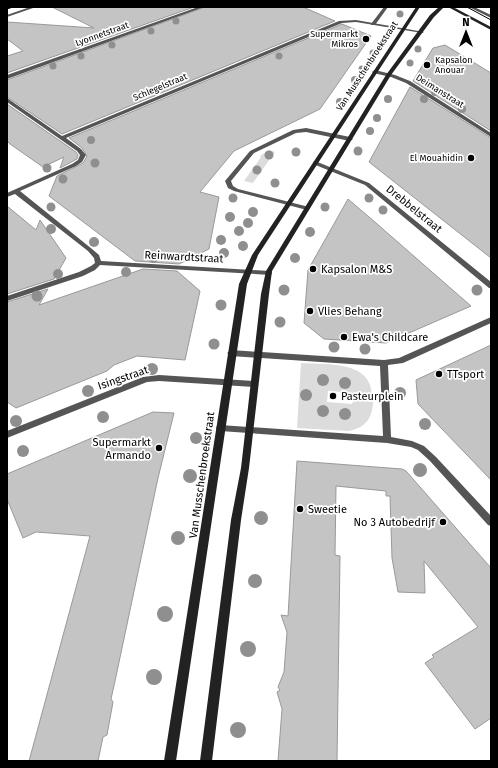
<svg xmlns="http://www.w3.org/2000/svg" width="498" height="768" viewBox="0 0 498 768" font-family="'Fira Sans',sans-serif">
	<rect width="100%" height="100%" fill="#fff"/>
	<g fill="#dcdcdc">
		<polygon points="269,150 275,152 253,183 244,181 261,157 260,156"/>
		<path d="M 301,363 C 328,365 372,360 372,397 L 354,396 L 353,393 L 328,391 L 327,402 L 352,404 L 354,400 L 373,402 C 372,419 366,427 349,431 L 297,428 Z"/>
	</g>
	<g fill="#c4c4c4" stroke="#999">
		<polygon points="52,7 194,7 7,73 7,56 23,51 7,39 7,22 94,28"/>
		<polygon points="205,7 303,7 335,21 62,134 7,97 7,80"/>
		<polygon points="342,24 371,36 320,109 234,151 200,192 219,197 209,249 179,264 135,261 49,196 57,176 83,163 87,156 82,148 69,138"/>
		<polygon points="445,45 491,73 491,131 413,81 433,48"/>
		<polygon points="410,87 491,138 491,258 369,162"/>
		<polygon points="7,104 76,152 78,155 77,159 60,168 64,157 43,167 10,144 7,141"/>
		<polygon points="348,199 376,223 471,306 386,343 324,339 304,323 308,270"/>
		<polygon points="7,206 36,230 40,220 66,258 54,279 7,294"/>
		<polygon points="143,269 177,271 200,291 185,360 137,356 114,365 107,371 16,408 7,402 7,302 48,289 39,305"/>
		<polygon points="491,345 491,480 418,404 416,380"/>
		<polygon points="153,412 174,413 158,478 115,681 111,699 113,702 107,735 103,737 98,761 29,761 90,536 36,532 23,538 7,499 7,474"/>
		<polygon points="297,461 402,469 406,471 491,568 491,718 475,729 425,663 434,657 432,655 478,627 424,561 425,593 398,592 392,558 390,496 386,496 386,491 336,486 335,555 340,556 337,761 278,761 282,709 277,692 280,690 278,687 284,672 287,632 281,615 288,616"/>
	</g>
	<g fill="none" stroke-linecap="round" stroke-linejoin="round">
		<g fill="#555" fill-rule="evenodd">
			<polygon points="384,7 388,7 375,25 371,25 371,24"/>
			<polygon points="469,7 474,7 491,15 491,18"/>
		</g>
		<g fill="#555" fill-rule="evenodd">
			<polygon points="30,7 36,7 7,17 7,15"/>
			<polygon points="198,7 204,7 7,79 7,75"/>
			<polygon points="356,20 424,32 422,33 356,22 342,23 66,138 81,149 86,155 82,162 76,166 20,191 92,249 99,255 101,261 269,271 271,271 272,273 271,275 100,265 95,270 83,276 7,301 7,296 79,272 91,266 95,263 94,258 88,251 15,194 7,197 7,193 72,164 78,160 80,155 77,151 7,102 7,98 62,136 339,21"/>
			<polygon points="375,70 395,75 410,81 491,133 491,137 406,83 391,77 373,73 372,72"/>
			<polygon points="306,128 350,137 353,139 350,141 306,132 296,133 254,153 231,181 233,186 238,189 309,207 309,209 307,210 234,191 228,188 225,181 250,151 293,130"/>
			<polygon points="315,161 369,183 491,282 491,288 489,288 365,185 313,164 313,162"/>
			<polygon points="491,317 491,323 403,363 388,365 391,437 412,441 424,446 436,457 491,516 491,526 488,525 430,461 418,450 411,447 387,443 220,431 217,430 216,428 217,426 220,425 383,436 380,366 231,356 227,353 231,350 384,360 399,358"/>
			<polygon points="159,375 254,381 258,384 254,387 159,381 147,382 7,438 7,431 143,377"/>
		</g>
		<g fill="#222" fill-rule="evenodd">
			<polygon points="416,7 420,7 258,255 247,284 176,761 164,761 239,284 252,255"/>
			<polygon points="439,7 444,7 434,17 391,75 272,271 269,294 249,468 241,520 212,761 200,761 231,520 241,468 261,294 266,271 386,75 430,15"/>
			<polygon points="448,7 453,7 491,27 491,30"/>
		</g>
		<g stroke="#000" stroke-width="1">
			<polyline points="467,7 491,20"/>
			<polyline points="7,9 13,7"/>
		</g>
	</g>
	<g fill="#8f8f8f">
		<circle cx="400" cy="14" r="3.5"/>
		<circle cx="176" cy="21" r="3.5"/>
		<circle cx="151" cy="31" r="3.5"/>
		<circle cx="112" cy="45" r="3.5"/>
		<circle cx="418" cy="49" r="3.5"/>
		<circle cx="373" cy="53" r="3.5"/>
		<circle cx="81" cy="56" r="3.5"/>
		<circle cx="279" cy="56" r="3.5"/>
		<circle cx="410" cy="63" r="3.5"/>
		<circle cx="53" cy="66" r="3.5"/>
		<circle cx="362" cy="69" r="3.5"/>
		<circle cx="355" cy="80" r="4"/>
		<circle cx="435" cy="92" r="4"/>
		<circle cx="388" cy="99" r="4"/>
		<circle cx="424" cy="99" r="4"/>
		<circle cx="340" cy="102" r="4"/>
		<circle cx="462" cy="109" r="4"/>
		<circle cx="377" cy="118" r="4"/>
		<circle cx="370" cy="131" r="4"/>
		<circle cx="91" cy="140" r="4"/>
		<circle cx="358" cy="151" r="4.5"/>
		<circle cx="296" cy="152" r="4.5"/>
		<circle cx="269" cy="155" r="4.5"/>
		<circle cx="95" cy="163" r="4.5"/>
		<circle cx="47" cy="168" r="4.5"/>
		<circle cx="257" cy="170" r="4.5"/>
		<circle cx="63" cy="179" r="4.5"/>
		<circle cx="275" cy="183" r="4.5"/>
		<circle cx="233" cy="198" r="4.5"/>
		<circle cx="369" cy="198" r="4.5"/>
		<circle cx="51" cy="207" r="4.5"/>
		<circle cx="325" cy="207" r="4.5"/>
		<circle cx="383" cy="210" r="4.5"/>
		<circle cx="253" cy="212" r="5"/>
		<circle cx="230" cy="217" r="5"/>
		<circle cx="248" cy="223" r="5"/>
		<circle cx="51" cy="229" r="5"/>
		<circle cx="239" cy="231" r="5"/>
		<circle cx="310" cy="232" r="5"/>
		<circle cx="221" cy="240" r="5"/>
		<circle cx="94" cy="242" r="5"/>
		<circle cx="243" cy="246" r="5"/>
		<circle cx="224" cy="253" r="5"/>
		<circle cx="153" cy="258" r="5"/>
		<circle cx="295" cy="258" r="5"/>
		<circle cx="126" cy="272" r="5"/>
		<circle cx="58" cy="274" r="5"/>
		<circle cx="284" cy="290" r="5.5"/>
		<circle cx="477" cy="290" r="5.5"/>
		<circle cx="37" cy="296" r="5.5"/>
		<circle cx="221" cy="305" r="5.5"/>
		<circle cx="280" cy="322" r="5.5"/>
		<circle cx="214" cy="344" r="5.5"/>
		<circle cx="334" cy="347" r="5.5"/>
		<circle cx="365" cy="349" r="5.5"/>
		<circle cx="152" cy="369" r="6"/>
		<circle cx="323" cy="380" r="6"/>
		<circle cx="345" cy="383" r="6"/>
		<circle cx="88" cy="391" r="6"/>
		<circle cx="400" cy="393" r="6"/>
		<circle cx="306" cy="395" r="6"/>
		<circle cx="323" cy="411" r="6"/>
		<circle cx="345" cy="414" r="6"/>
		<circle cx="103" cy="417" r="6"/>
		<circle cx="16" cy="421" r="6"/>
		<circle cx="425" cy="424" r="6"/>
		<circle cx="196" cy="438" r="6"/>
		<circle cx="23" cy="451" r="6"/>
		<circle cx="420" cy="470" r="7"/>
		<circle cx="190" cy="476" r="7"/>
		<circle cx="261" cy="518" r="7"/>
		<circle cx="178" cy="538" r="7"/>
		<circle cx="255" cy="581" r="7"/>
		<circle cx="165" cy="614" r="8"/>
		<circle cx="248" cy="649" r="8"/>
		<circle cx="154" cy="677" r="8"/>
		<circle cx="238" cy="730" r="8"/>
	</g>
	<g fill="#000" stroke="#fff" stroke-width="1.5">
		<circle cx="366" cy="39" r="4"/>
		<circle cx="427" cy="65" r="4"/>
		<circle cx="471" cy="158" r="4"/>
		<circle cx="313" cy="269" r="4"/>
		<circle cx="310" cy="311" r="4"/>
		<circle cx="344" cy="337" r="4"/>
		<circle cx="439" cy="374" r="4"/>
		<circle cx="333" cy="396" r="4"/>
		<circle cx="159" cy="448" r="4"/>
		<circle cx="300" cy="509" r="4"/>
		<circle cx="443" cy="522" r="4"/>
	</g>
	<g text-anchor="middle" dominant-baseline="central" stroke-width="3.5" stroke-linejoin="round" paint-order="stroke">
		<g font-size="9" fill="#000" stroke="#fff">
			<text transform="translate(102 34) rotate(-20)">Lyonnetstraat</text>
			<text transform="translate(367 66) rotate(-57)">Van Musschenbroekstraat</text>
			<text transform="translate(160 87) rotate(-23)">Schlegelstraat</text>
			<text transform="translate(440 91) rotate(32)">Deimanstraat</text>
		</g>
		<g font-size="9" fill="#000" stroke="#fff" text-anchor="end">
			<text x="358" y="34">Supermarkt<tspan x="358" dy="10">Mikros</tspan></text>
			<text x="435" y="60" text-anchor="start">Kapsalon<tspan x="435" dy="10">Anouar</tspan></text>
			<text x="463" y="158">El Mouahidin</text>
		</g>
		<g font-size="11" fill="#000" stroke="#fff">
			<text transform="translate(414 209) rotate(39)">Drebbelstraat</text>
			<text transform="translate(184 257) rotate(3)">Reinwardtstraat</text>
			<text transform="translate(123 378) rotate(-19)">Isingstraat</text>
			<text transform="translate(202 475) rotate(-82)">Van Musschenbroekstraat</text>
		</g>
		<g font-size="11" fill="#000" stroke="#fff" text-anchor="start">
			<text x="321" y="269">Kapsalon M&amp;S</text>
			<text x="318" y="311">Vlies Behang</text>
			<text x="352" y="337">Ewa's Childcare</text>
			<text x="447" y="374">TTsport</text>
			<text x="341" y="396">Pasteurplein</text>
			<text x="151" y="442" text-anchor="end">Supermarkt<tspan x="151" dy="13">Armando</tspan></text>
			<text x="308" y="509">Sweetie</text>
			<text x="435" y="522" text-anchor="end">No 3 Autobedrijf</text>
		</g>
	</g>
	<rect width="498" height="768" fill="none" stroke="#000000" stroke-width="16"/>
	<g transform="translate(466 32)" stroke="#ffffff" stroke-width="3" paint-order="stroke">
	<path d="M0-3L7 15L0 10L-7 15Z" fill="#000000"/>
	<text y="-6" font-size="11" font-weight="bold" text-anchor="middle" fill="#000000">N</text>
	</g>
</svg>
